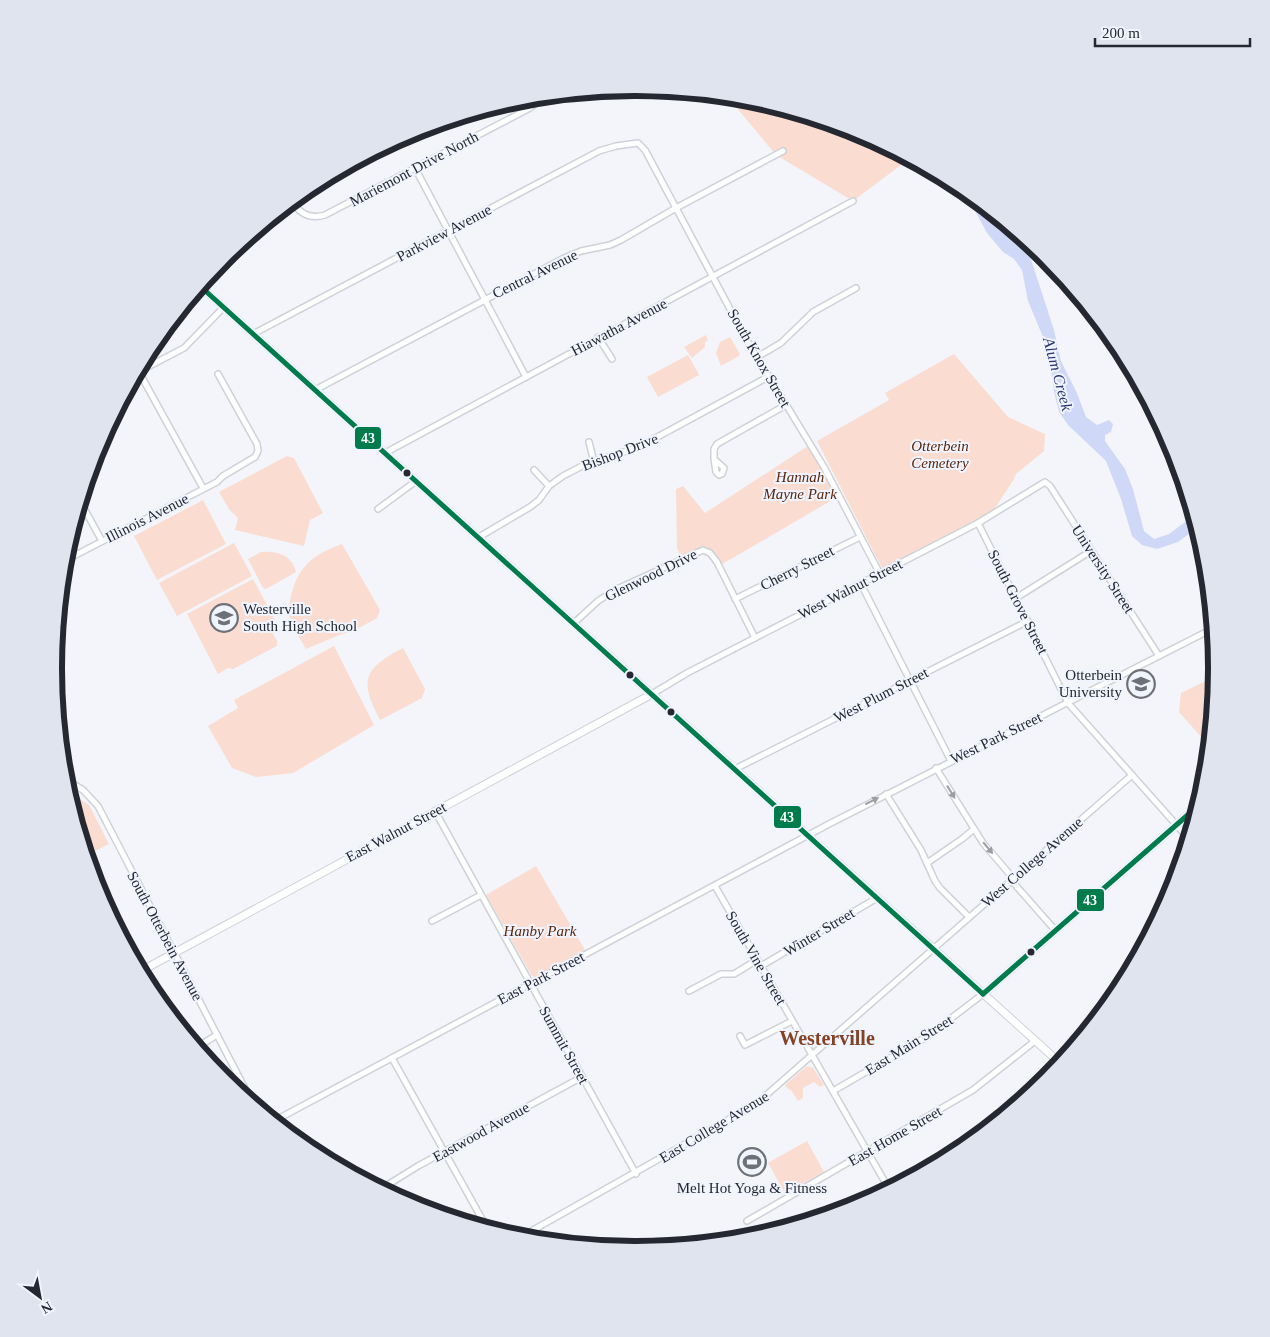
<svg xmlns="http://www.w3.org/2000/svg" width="1270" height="1337" viewBox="0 0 1270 1337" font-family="'Times New Roman',serif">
	<rect width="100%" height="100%" fill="#f4f5fa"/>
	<g fill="#fadcd1">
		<polygon points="727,96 749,98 858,132 909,159 853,201 776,155"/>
		<polygon points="706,335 708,340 705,342 705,347 692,358 684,347"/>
		<polygon points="730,337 740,354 739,356 721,366 716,353 720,342"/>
		<polygon points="954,354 1008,417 1045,434 1044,451 1016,474 1014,479 993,511 882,568 817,441 889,400 885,393"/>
		<polygon points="688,355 699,375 658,397 647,377"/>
		<polygon points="811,444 839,496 719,566 706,551 682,559 677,548 676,489 683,486 705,513"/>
		<polygon points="287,456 294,458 323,513 310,520 304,546 235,530 238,518 229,509 219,492"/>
		<polygon points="203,500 226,544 157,580 134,536"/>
		<polygon points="234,543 252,576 177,616 159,583"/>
		<path d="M 342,544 L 380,610 L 377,618 L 357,629 L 337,636 L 306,649 C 301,639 291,627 289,615 C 289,608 290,599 292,592 C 300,564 315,554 342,544 Z"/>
		<path d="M 261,552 C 277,551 292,555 296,572 L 266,589 L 263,588 L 248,559 Z"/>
		<polygon points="253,579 275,620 268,624 277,641 277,646 233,669 228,668 218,674 187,614"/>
		<polygon points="334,646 374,725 293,773 256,777 232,768 208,726 238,708 234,700"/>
		<path d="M 403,648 L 425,689 L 422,698 L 380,720 C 359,680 363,669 403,648 Z"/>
		<polygon points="1216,676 1210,733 1203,739 1179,712 1181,693"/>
		<polygon points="67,790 89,805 109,844 87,855"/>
		<polygon points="536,866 585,950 535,977 532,976 486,895"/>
		<polygon points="807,1066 813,1068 824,1085 820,1087 814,1082 803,1088 803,1098 798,1101 791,1090 788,1089 785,1085"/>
		<polygon points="807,1141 824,1172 785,1193 768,1163"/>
	</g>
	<polygon fill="#cfd9f7" points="970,195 995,216 1004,232 1017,240 1028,250 1054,330 1061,361 1077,393 1086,417 1097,425 1109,420 1113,424 1111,432 1105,435 1105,441 1125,469 1133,489 1144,531 1154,539 1169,534 1193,516 1197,528 1178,542 1157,549 1142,545 1132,536 1121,499 1106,461 1068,425 1059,412 1054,392 1048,349 1028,301 1022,270 1014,259 1003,252 987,233 974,209"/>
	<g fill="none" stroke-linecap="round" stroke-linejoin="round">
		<defs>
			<g id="minor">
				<polyline points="415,168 526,377"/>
				<path d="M 292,201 C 300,215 311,219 325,215 L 530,108 L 536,103 L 540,97"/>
				<polyline points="253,334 599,151 616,146 638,143 645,150 745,337 824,467 880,574"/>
				<polyline points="598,337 612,359"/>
				<polyline points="757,357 781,343 813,312 856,288"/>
				<polyline points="138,372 184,348 224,307"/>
				<polyline points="139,372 203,488"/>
				<polyline points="315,390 564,258 581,251 610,245 621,240 676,208 783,151"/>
				<polyline points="589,442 594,462"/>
				<polyline points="385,453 853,201"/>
				<polyline points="714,459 716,472 719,475 722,474 724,468 714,459 714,449 717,444 786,405"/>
				<polyline points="534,470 549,486"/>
				<polyline points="81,503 102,541"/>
				<polyline points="378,509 416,481"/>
				<polyline points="978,523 1068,703 1188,838"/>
				<polyline points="479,537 530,507 539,500 549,486 563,476 586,464 639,447 768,377"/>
				<polyline points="64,561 217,482 223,476 255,457 258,451 257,444 218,374"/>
				<polyline points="861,584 951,761"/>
				<polyline points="1016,598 1091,551"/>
				<polyline points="735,599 860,537"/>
				<polyline points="574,623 598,601 615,590 703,550 710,553 717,562 755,638"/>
				<polyline points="652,694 687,673 978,523 1045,482 1050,486 1159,656"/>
				<polyline points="936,768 983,843 1013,878"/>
				<polyline points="735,769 1028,621"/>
				<polyline points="65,779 83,790 98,806 253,1104"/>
				<polyline points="886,794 921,850 935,881 940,888 969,917"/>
				<polyline points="435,811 636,1174"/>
				<polyline points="927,863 962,839 974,829"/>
				<polyline points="1011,880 1055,930"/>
				<polyline points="715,886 889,1189"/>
				<polyline points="432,921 481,895"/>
				<polyline points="761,966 877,898"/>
				<polyline points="689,991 721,974 734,974 757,960"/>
				<polyline points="740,1036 745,1045 792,1021"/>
				<polyline points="197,1047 217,1035"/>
				<polyline points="392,1058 487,1228"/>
				<polyline points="833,1091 928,1036 983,994"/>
				<polyline points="274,1121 829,824 1212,629"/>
				<polyline points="381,1189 418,1166 582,1077"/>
				<polyline points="747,1221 973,1090 1035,1041"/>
				<polyline points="519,1238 756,1104 1132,775"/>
			</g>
			<g id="major">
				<polyline points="200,286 1060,1063"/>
				<polyline points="141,971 652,694"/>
				<polyline points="983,994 1198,806"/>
			</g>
		</defs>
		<use href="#minor" stroke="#cfd1d8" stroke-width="8"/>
		<use href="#major" stroke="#cfd1d8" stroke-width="9"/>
		<use href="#minor" stroke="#fdfefe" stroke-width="5"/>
		<use href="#major" stroke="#fdfefe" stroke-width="7"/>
		<defs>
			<g id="bus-1">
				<polyline points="200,286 983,994"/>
				<polyline points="983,994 1198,806"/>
			</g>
		</defs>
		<use href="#bus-1" stroke="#f0f4fe" stroke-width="9"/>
		<use href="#bus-1" stroke="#007b4b" stroke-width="5"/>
	</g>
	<defs><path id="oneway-solid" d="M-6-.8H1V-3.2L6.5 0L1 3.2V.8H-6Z" transform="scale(1.25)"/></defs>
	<g fill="#9c9ea2">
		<use href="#oneway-solid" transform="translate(951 792) rotate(58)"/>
		<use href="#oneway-solid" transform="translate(872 801) rotate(-27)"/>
		<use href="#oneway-solid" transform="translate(988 848) rotate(50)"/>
	</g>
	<defs>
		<symbol id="school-ring" viewBox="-11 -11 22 22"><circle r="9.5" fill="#f0f4fe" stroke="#6d7077" stroke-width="1.5"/><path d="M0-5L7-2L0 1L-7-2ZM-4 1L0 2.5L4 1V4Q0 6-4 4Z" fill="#6d7077"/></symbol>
		<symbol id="university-ring" viewBox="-11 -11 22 22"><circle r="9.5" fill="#f0f4fe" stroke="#6d7077" stroke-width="1.5"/><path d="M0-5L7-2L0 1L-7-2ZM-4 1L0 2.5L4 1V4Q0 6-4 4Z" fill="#6d7077"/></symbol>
		<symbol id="stadium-ring" viewBox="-11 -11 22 22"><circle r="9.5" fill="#f0f4fe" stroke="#6d7077" stroke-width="1.5"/><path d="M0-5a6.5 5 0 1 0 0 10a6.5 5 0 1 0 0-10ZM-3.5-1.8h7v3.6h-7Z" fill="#6d7077"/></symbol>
	</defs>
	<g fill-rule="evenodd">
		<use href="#school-ring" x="208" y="602" width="32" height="32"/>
		<use href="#university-ring" x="1125" y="668" width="32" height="32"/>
		<use href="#stadium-ring" x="736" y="1146" width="32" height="32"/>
	</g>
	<g fill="#252831" stroke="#f0f4fe" stroke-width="2">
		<circle cx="407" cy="473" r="4.5"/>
		<circle cx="630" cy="675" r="4.5"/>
		<circle cx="671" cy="712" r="4.5"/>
		<circle cx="1031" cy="952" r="4.5"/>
	</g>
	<g text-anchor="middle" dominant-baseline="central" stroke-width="4" stroke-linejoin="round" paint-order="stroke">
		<g font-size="15" fill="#252831" stroke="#f0f4fe">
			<text transform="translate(414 169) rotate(-28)">Mariemont Drive North</text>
			<text transform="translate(444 233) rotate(-28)">Parkview Avenue</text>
			<text transform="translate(535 274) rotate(-26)">Central Avenue</text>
			<text transform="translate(619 327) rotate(-28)">Hiawatha Avenue</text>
			<text transform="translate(759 358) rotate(60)">South Knox Street</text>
			<text transform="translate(620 452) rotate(-21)">Bishop Drive</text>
			<text transform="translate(147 518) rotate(-27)">Illinois Avenue</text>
			<text transform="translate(797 568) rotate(-27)">Cherry Street</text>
			<text transform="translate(1103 569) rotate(57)">University Street</text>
			<text transform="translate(651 575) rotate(-26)">Glenwood Drive</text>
			<text transform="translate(850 589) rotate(-27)">West Walnut Street</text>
			<text transform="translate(1018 602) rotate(63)">South Grove Street</text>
			<text transform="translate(881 695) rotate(-27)">West Plum Street</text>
			<text transform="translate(996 738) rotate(-26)">West Park Street</text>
			<text transform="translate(396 832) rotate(-28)">East Walnut Street</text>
			<text transform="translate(1032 862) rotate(-41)">West College Avenue</text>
			<text transform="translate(819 932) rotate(-31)">Winter Street</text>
			<text transform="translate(165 936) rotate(62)">South Otterbein Avenue</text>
			<text transform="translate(756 958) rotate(60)">South Vine Street</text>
			<text transform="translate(541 978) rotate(-28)">East Park Street</text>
			<text transform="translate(564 1045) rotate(61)">Summit Street</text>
			<text transform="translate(909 1045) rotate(-32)">East Main Street</text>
			<text transform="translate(714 1127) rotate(-31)">East College Avenue</text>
			<text transform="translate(481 1132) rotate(-29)">Eastwood Avenue</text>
			<text transform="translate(895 1136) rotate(-30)">East Home Street</text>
		</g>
		<g font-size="15" font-style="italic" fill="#58260d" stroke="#f0f4fe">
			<text x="940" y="446">Otterbein<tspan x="940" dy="17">Cemetery</tspan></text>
			<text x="800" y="477">Hannah<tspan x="800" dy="17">Mayne Park</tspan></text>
			<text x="540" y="931">Hanby Park</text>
		</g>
		<g font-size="15" fill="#252831" stroke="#f0f4fe" text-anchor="start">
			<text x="243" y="609">Westerville<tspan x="243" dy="17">South High School</tspan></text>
			<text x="1122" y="675" text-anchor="end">Otterbein<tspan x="1122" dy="17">University</tspan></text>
			<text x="752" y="1188" text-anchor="middle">Melt Hot Yoga &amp; Fitness</text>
		</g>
		<g font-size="16" font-style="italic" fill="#2a3874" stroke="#f0f4fe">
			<text transform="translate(1058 374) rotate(75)">Alum Creek</text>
		</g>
		<g font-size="20" font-weight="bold" fill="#844224" stroke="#f0f4fe">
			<text x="827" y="1038">Westerville</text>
		</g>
	</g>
	<path d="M0 0H1270V1337H0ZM634 96H636A572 572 0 0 1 1208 668V669A572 572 0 0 1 636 1241H634A572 572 0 0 1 62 669V668A572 572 0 0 1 634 96Z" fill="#e0e4ee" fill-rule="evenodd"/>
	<path fill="none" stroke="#252831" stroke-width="6" d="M634 96H636A572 572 0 0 1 1208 668V669A572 572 0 0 1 636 1241H634A572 572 0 0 1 62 669V668A572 572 0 0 1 634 96Z"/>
	<g stroke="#f0f4fe" stroke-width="2">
		<rect x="354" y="426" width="28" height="24" rx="5" fill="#007b4b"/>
		<rect x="773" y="805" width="29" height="24" rx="5" fill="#007b4b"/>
		<rect x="1076" y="888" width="29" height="24" rx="5" fill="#007b4b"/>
	</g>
	<g font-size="14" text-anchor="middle" font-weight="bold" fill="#fff">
		<text x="368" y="443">43</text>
		<text x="787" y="822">43</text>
		<text x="1090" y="905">43</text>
	</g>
	<g transform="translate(40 1297) rotate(148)" stroke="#f0f4fe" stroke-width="4" paint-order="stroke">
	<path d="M0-4L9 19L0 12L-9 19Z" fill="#252831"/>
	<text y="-8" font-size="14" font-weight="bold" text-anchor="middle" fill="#252831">N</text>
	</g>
	<path d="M1095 38v8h155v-8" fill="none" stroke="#252831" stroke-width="2.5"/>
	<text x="1102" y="38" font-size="15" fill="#252831" stroke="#f0f4fe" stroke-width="4" paint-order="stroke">200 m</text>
</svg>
